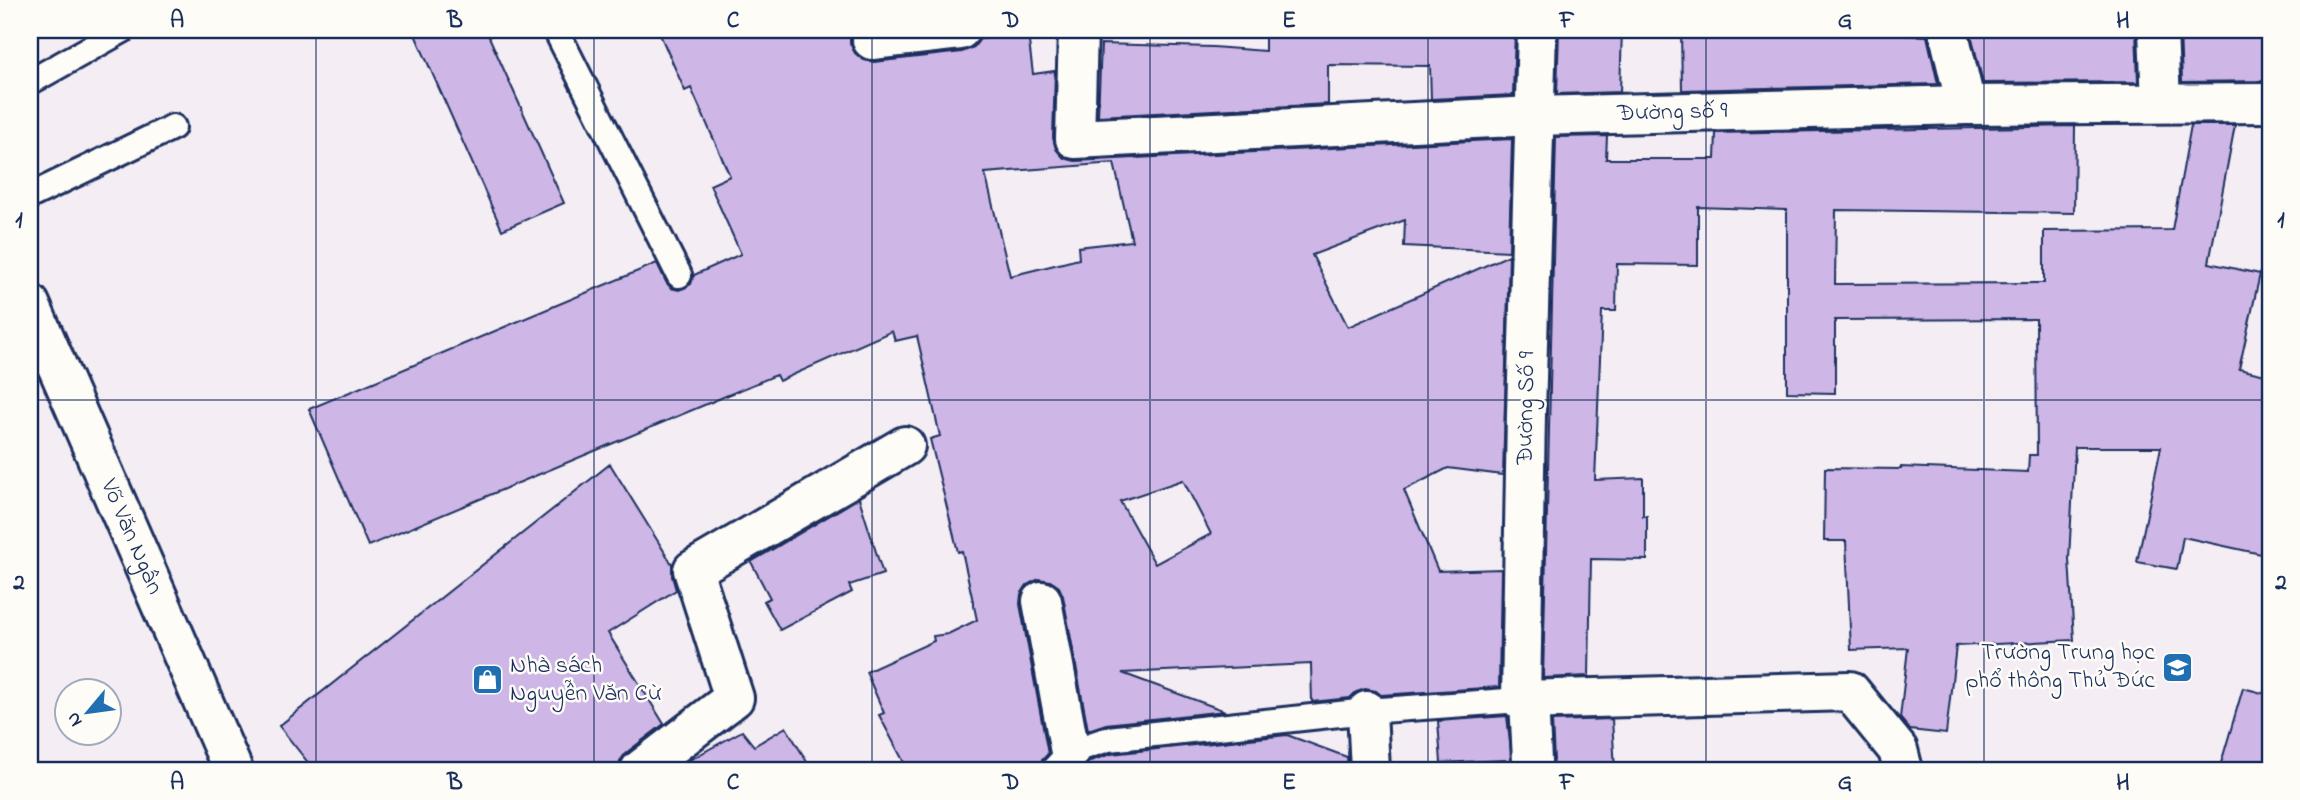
<svg xmlns="http://www.w3.org/2000/svg" width="2300" height="800" viewBox="0 0 2300 800" font-family="'Indie Flower',sans-serif">
	<rect width="100%" height="100%" fill="#f4eef4"/>
	<filter id="ink" filterUnits="userSpaceOnUse"><feTurbulence type="fractalNoise" baseFrequency=".0143" numOctaves="2"/><feDisplacementMap in="SourceGraphic" scale="14" xChannelSelector="R" yChannelSelector="G"/><feConvolveMatrix kernelMatrix="1 2 1 2 8 2 1 2 1" color-interpolation-filters="sRGB"/></filter>
	<g filter="url(#ink)">
		<g fill="#ceb7e7" stroke="#1b2f5e" stroke-width="2" fill-rule="evenodd">
			<polygon points="413,30 486,30 564,203 502,230"/>
			<path d="M 658,30 L 850,30 L 850,43 L 855,53 L 864,60 L 874,62 L 962,52 L 974,47 L 980,39 L 1028,34 L 1033,74 L 1055,71 L 1053,138 L 1056,149 L 1064,158 L 1075,161 L 1512,139 L 1509,251 L 1404,246 L 1405,220 L 1312,255 L 1348,327 L 1509,255 L 1503,475 L 1448,468 L 1404,490 L 1438,571 L 1501,569 L 1499,687 L 1381,695 L 1376,691 L 1365,689 L 1356,692 L 1350,698 L 1312,702 L 1311,664 L 1122,673 L 1225,711 L 1106,724 L 1088,730 L 1063,596 L 1059,587 L 1050,581 L 1039,579 L 1027,585 L 1021,594 L 1020,604 L 1048,754 L 1042,760 L 1039,770 L 908,770 L 879,715 L 884,713 L 866,672 L 934,641 L 933,636 L 948,634 L 977,620 L 962,551 L 958,552 L 930,439 L 940,436 L 917,336 L 895,341 L 892,331 L 779,381 L 776,375 L 368,546 L 309,409 L 657,263 L 666,282 L 671,288 L 679,290 L 691,284 L 694,275 L 741,254 L 710,185 L 730,176 L 691,88 L 685,91 ZM 1114,163 L 1132,241 L 1078,247 L 1079,259 L 1010,276 L 985,173 ZM 1183,480 L 1211,534 L 1155,564 L 1120,501 Z"/>
			<polygon points="1265,30 1515,30 1513,95 1431,99 1430,66 1328,65 1328,104 1098,116 1101,44 1213,47 1265,51"/>
			<polygon points="1559,30 1622,30 1620,92 1557,94"/>
			<polygon points="1681,30 1900,30 1900,35 1927,36 1938,84 1682,90"/>
			<polygon points="1970,30 2136,30 2138,82 1983,83"/>
			<polygon points="2180,30 2270,30 2270,81 2182,82"/>
			<polygon points="2191,125 2235,125 2209,263 2260,274 2239,369 2270,376 2270,556 2183,537 2177,569 2137,562 2161,447 2075,447 2069,559 2074,640 1956,646 1946,734 1910,730 1900,718 1908,648 1851,650 1846,541 1824,541 1825,468 1901,469 1901,467 2028,472 2029,455 2037,455 2036,319 1835,320 1835,393 1787,392 1787,210 1698,207 1698,265 1617,264 1616,311 1602,311 1595,480 1643,478 1643,516 1647,516 1647,560 1591,559 1589,676 1543,678 1556,137 1607,136 1606,159 1715,159 1716,133 2075,126 2074,213 1836,210 1835,284 2044,283 2044,231 2172,230"/>
			<polygon points="610,464 672,564 672,576 676,590 608,633 664,724 626,753 620,761 619,770 314,770 279,726"/>
			<polygon points="859,498 883,574 849,585 852,592 780,630 764,601 770,598 751,562"/>
			<polygon points="2243,688 2270,695 2270,770 2219,770"/>
			<polygon points="1507,716 1513,770 1504,770 1505,760 1441,763 1438,721"/>
			<polygon points="1612,719 1615,770 1552,770 1554,760 1552,721"/>
			<polygon points="786,727 812,770 676,770 688,761 742,731 754,746"/>
			<polygon points="1287,735 1347,757 1348,770 1081,770 1090,761 1111,754"/>
		</g>
		<g fill="none" stroke-linecap="round" stroke-linejoin="round">
			<defs>
				<g id="service">
					<polyline points="556,30 679,275"/>
					<polyline points="30,82 123,30"/>
					<polyline points="30,196 173,127"/>
					<polyline points="1053,770 1070,752 1108,739 1367,711 1521,700"/>
				</g>
				<g id="minor">
					<path id="s1" d="M 1078,30 L 1075,139 L 1534,116 L 1966,105 L 2270,103"/>
					<polyline points="1537,30 1526,413 1521,700 1850,691 1898,750 1903,770"/>
					<polyline points="1948,30 1966,105"/>
					<polyline points="2158,30 2161,103"/>
					<polyline points="872,40 960,30"/>
					<polyline points="1042,601 1070,752"/>
					<polyline points="1529,699 1532,761"/>
					<polyline points="1367,711 1370,770"/>
					<polyline points="640,770 734,698 693,570 905,446"/>
				</g>
				<g id="secondary">
					<path id="s2" d="M 30,304 L 233,770"/>
				</g>
			</defs>
			<use href="#service" stroke="#1b2f5e" stroke-width="30"/>
			<use href="#minor" stroke="#1b2f5e" stroke-width="44"/>
			<use href="#secondary" stroke="#1b2f5e" stroke-width="44"/>
			<use href="#service" stroke="#fdfcf7" stroke-width="24"/>
			<use href="#minor" stroke="#fdfcf7" stroke-width="38"/>
			<use href="#secondary" stroke="#fdfcf7" stroke-width="38"/>
		</g>
	</g>
	<path fill="none" stroke="#1b2f5e" stroke-width="2" stroke-opacity="0.55" d="M 316,30 L 316,770M 594,30 L 594,770M 872,30 L 872,770M 1150,30 L 1150,770M 1428,30 L 1428,770M 1706,30 L 1706,770M 1984,30 L 1984,770M 30,400 L 2270,400"/>
	<defs>
		<symbol id="school-square" viewBox="-11 -11 22 22"><rect x="-9" y="-9" width="18" height="18" rx="4" fill="#1f6fb2" stroke="#fdfcf7"/><path d="M0-5L7-2L0 1L-7-2ZM-4 1L0 2.5L4 1V4Q0 6-4 4Z" fill="#fff"/></symbol>
		<symbol id="shop-square" viewBox="-11 -11 22 22"><rect x="-9" y="-9" width="18" height="18" rx="4" fill="#1f6fb2" stroke="#fdfcf7"/><path d="M-5-2.5h2.3a2.7 3.5 0 0 1 5.4 0H5L5.5 6h-11ZM-1.5-2.5h3a1.5 2.3 0 0 0-3 0Z" fill="#fff"/></symbol>
	</defs>
	<g fill-rule="evenodd">
		<use href="#school-square" x="2160" y="650" width="35" height="35"/>
		<use href="#shop-square" x="470" y="662" width="35" height="35"/>
	</g>
	<g text-anchor="middle" dominant-baseline="central" stroke-width="5" stroke-linejoin="round" paint-order="stroke">
		<g font-size="24" fill="#1b2f5e" stroke="#fdfcf7">
			<text stroke="none"><textPath href="#s1" startOffset="707">Đường số 9</textPath></text>
			<text transform="translate(1527 408) rotate(-89)">Đường Số 9</text>
			<text stroke="none"><textPath href="#s2" startOffset="254">Võ Văn Ngân</textPath></text>
		</g>
		<g font-size="24" fill="#1b2f5e" stroke="#fdfcf7" text-anchor="end">
			<text x="2155" y="653">Trường Trung học<tspan x="2155" dy="28">phổ thông Thủ Đức</tspan></text>
			<text x="510" y="666" text-anchor="start">Nhà sách<tspan x="510" dy="28">Nguyễn Văn Cừ</tspan></text>
		</g>
	</g>
	<rect width="2300" height="800" fill="none" stroke="#fdfcf7" stroke-width="77"/>
	<g transform="translate(88 712) rotate(241)"><circle r="33" fill="#fdfcf7" stroke="#a3aaba" stroke-width="2"/>
	<path d="M0-5L12 26L0 18L-12 26Z" fill="#1f6fb2"/>
	<text y="-10" font-size="19" font-weight="bold" text-anchor="middle" fill="#1b2f5e">N</text>
	</g>
	<rect x="38" y="38" width="2224" height="724" fill="none" stroke="#1b2f5e" stroke-width="2.5"/>
	<g font-size="23" text-anchor="middle" font-weight="bold" fill="#1b2f5e">
		<text x="177" y="27">A</text>
		<text x="455" y="27">B</text>
		<text x="733" y="27">C</text>
		<text x="1011" y="27">D</text>
		<text x="1289" y="27">E</text>
		<text x="1567" y="27">F</text>
		<text x="1845" y="27">G</text>
		<text x="2123" y="27">H</text>
		<text x="19" y="227">1</text>
		<text x="2281" y="227">1</text>
		<text x="19" y="589">2</text>
		<text x="2281" y="589">2</text>
		<text x="177" y="789">A</text>
		<text x="455" y="789">B</text>
		<text x="733" y="789">C</text>
		<text x="1011" y="789">D</text>
		<text x="1289" y="789">E</text>
		<text x="1567" y="789">F</text>
		<text x="1845" y="789">G</text>
		<text x="2123" y="789">H</text>
	</g>
</svg>
